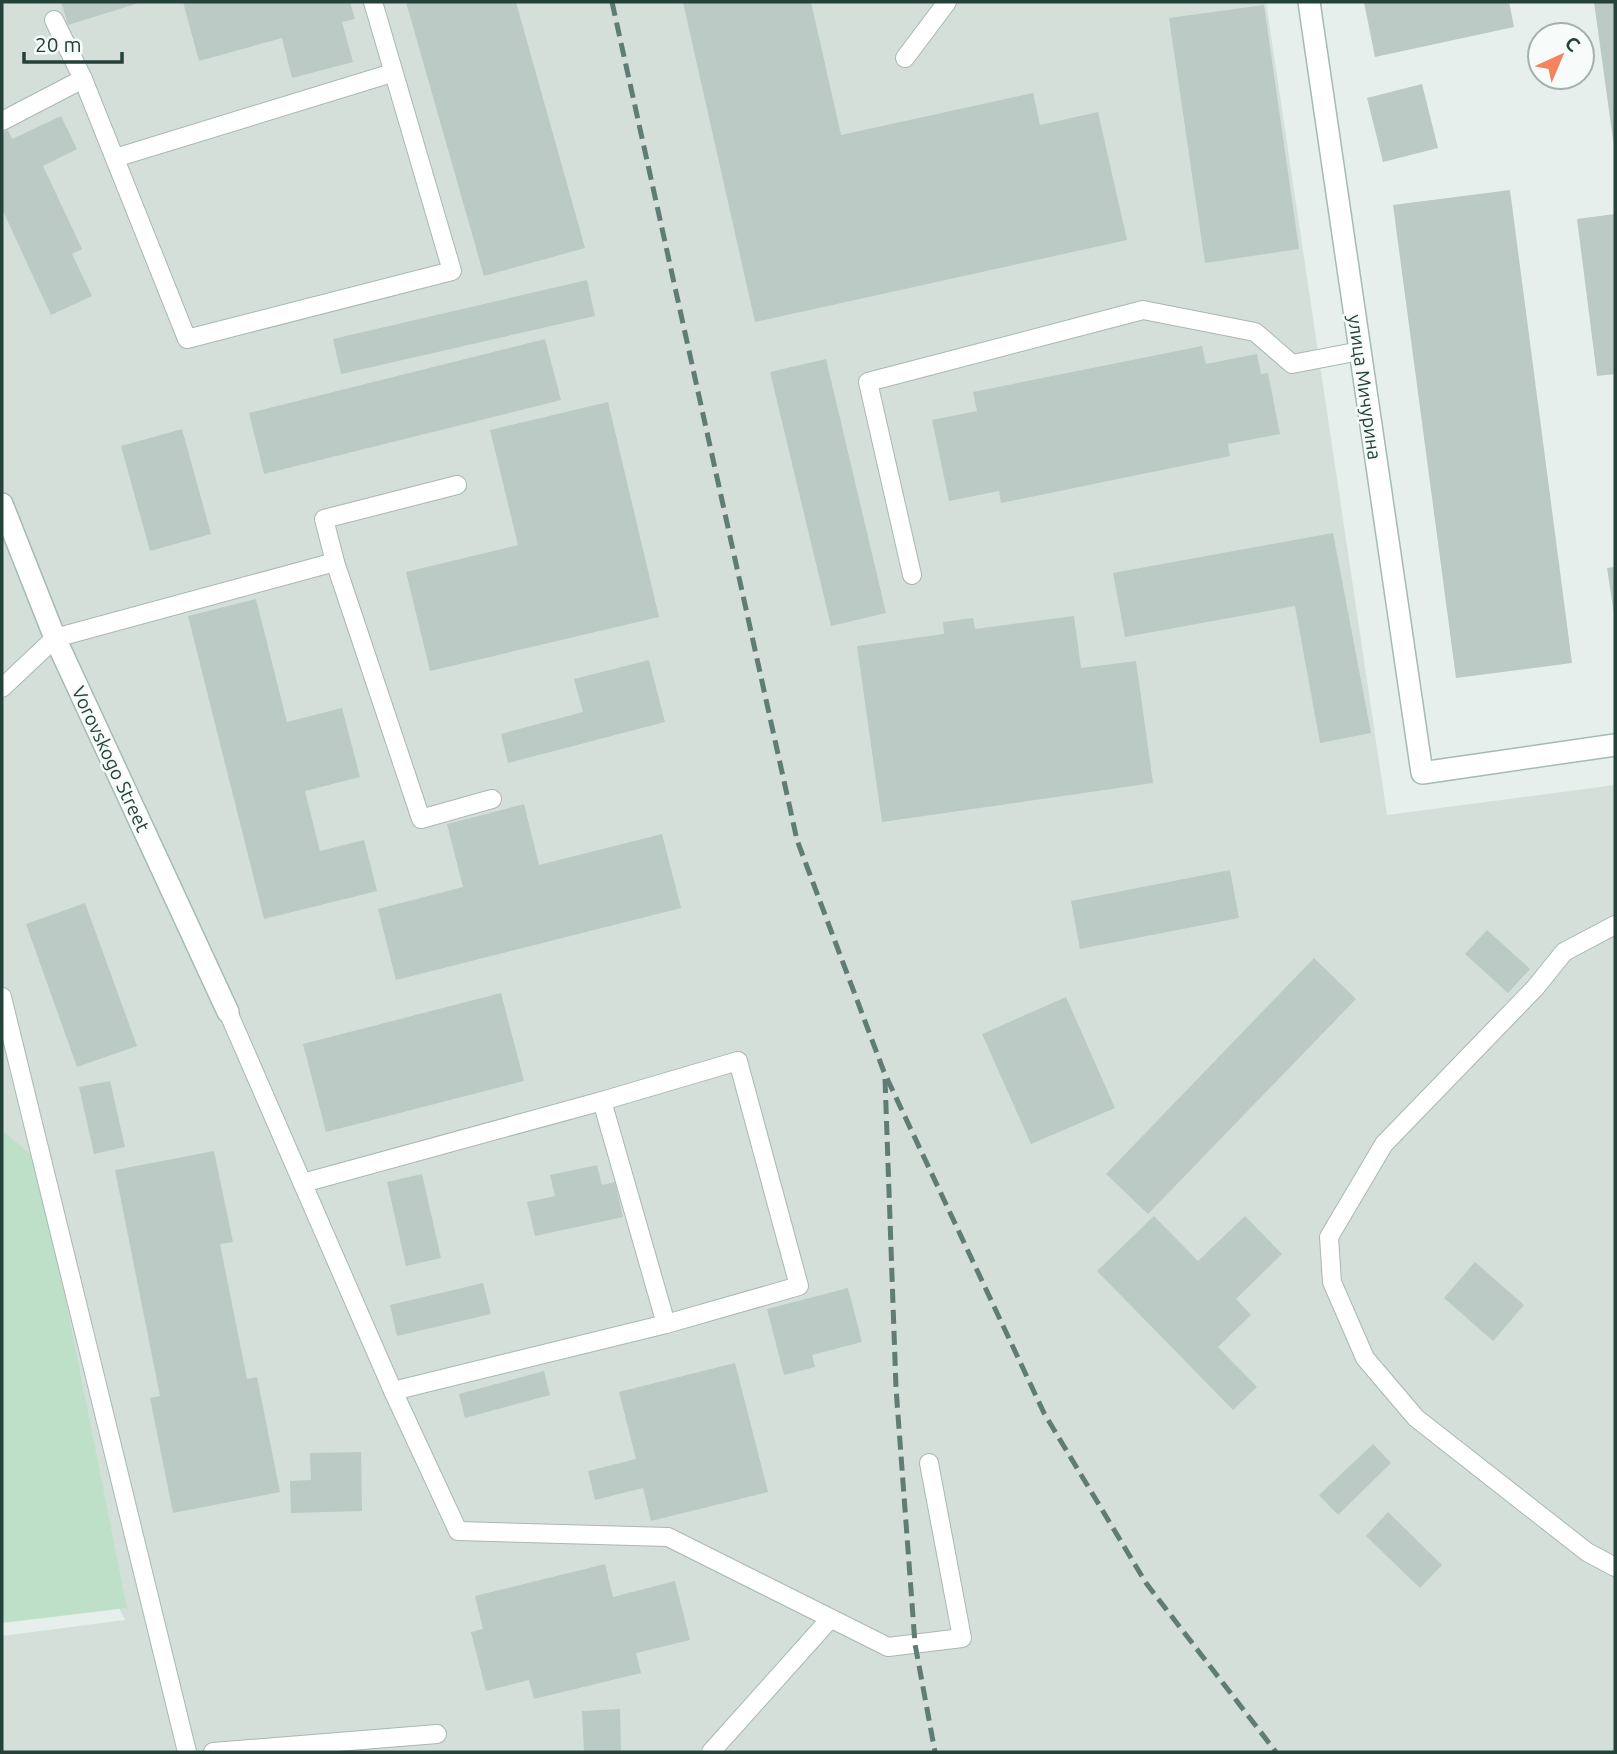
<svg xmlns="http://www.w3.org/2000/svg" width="1617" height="1754" viewBox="0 0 1617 1754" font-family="Ubuntu,sans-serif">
	<rect width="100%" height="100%" fill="#e6efeb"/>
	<polygon fill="#d4dfda" points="2,2 1266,2 1387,815 1615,785 1615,1752 2,1752 2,1636 125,1620 2,1368"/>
	<polygon fill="#bfe0c8" points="2,1130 38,1161 127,1608 2,1623"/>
	<g fill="#bbcac4">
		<polygon points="61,2 142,2 68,25"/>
		<polygon points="183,2 350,2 355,19 342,22 353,62 292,78 282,38 199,61"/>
		<polygon points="406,2 516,2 585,248 484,276"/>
		<polygon points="683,2 811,2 841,135 1033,93 1040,125 1098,112 1127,240 755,322"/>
		<polygon points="1364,2 1509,2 1514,27 1375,57"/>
		<polygon points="1594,2 1615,2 1615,147 1614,147"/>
		<polygon points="1264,5 1299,249 1205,263 1169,18"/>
		<polygon points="1422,84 1438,148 1383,162 1367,98"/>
		<polygon points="61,116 77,149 43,166 82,249 72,254 92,296 51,315 2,209 2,133 8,130 12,139"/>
		<polygon points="1510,190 1572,663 1456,678 1393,205"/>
		<polygon points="1615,214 1615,374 1597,376 1577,219"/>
		<polygon points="587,280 595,316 341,374 333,339"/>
		<polygon points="545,339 561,400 264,474 249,413"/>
		<polygon points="1202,346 1206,364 1257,354 1261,374 1268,373 1280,434 1228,444 1230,456 1001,503 999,491 949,501 932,420 977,411 973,392"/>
		<polygon points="826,359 886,613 831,626 770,372"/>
		<polygon points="608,402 659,617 430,671 406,572 518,545 490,430"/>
		<polygon points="182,429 211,534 150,551 121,446"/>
		<polygon points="1333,533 1371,733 1320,743 1295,606 1125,637 1113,573"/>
		<polygon points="1615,567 1615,613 1614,614 1607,568"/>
		<polygon points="256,599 287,722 342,708 360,777 305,791 320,851 364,840 377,891 264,919 188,616"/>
		<polygon points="1074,616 1081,668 1136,661 1153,783 882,822 857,646 944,634 943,622 973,618 975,629"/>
		<polygon points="649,660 665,722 508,763 501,734 583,712 574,679"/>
		<polygon points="524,804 539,865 662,834 681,908 396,980 378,909 463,887 447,824"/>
		<polygon points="1230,870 1239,918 1080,949 1071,901"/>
		<polygon points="85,903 137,1046 77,1067 26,924"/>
		<polygon points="1487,930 1530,969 1508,993 1465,954"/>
		<polygon points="1314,958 1356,999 1148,1214 1106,1174"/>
		<polygon points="501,993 524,1081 326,1132 303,1044"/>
		<polygon points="1066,997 1115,1108 1031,1144 982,1034"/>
		<polygon points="110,1081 125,1147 94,1154 79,1087"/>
		<polygon points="214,1151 233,1242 220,1244 247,1379 257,1377 280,1492 173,1513 150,1398 160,1396 115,1170"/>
		<polygon points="597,1165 602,1185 615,1182 623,1217 535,1236 527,1202 555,1196 550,1175"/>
		<polygon points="422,1174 441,1258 406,1266 387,1182"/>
		<polygon points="1154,1216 1198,1261 1245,1216 1282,1254 1236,1299 1251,1315 1218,1347 1257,1387 1233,1410 1097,1271"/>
		<polygon points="1475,1262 1524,1305 1493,1341 1444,1298"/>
		<polygon points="483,1283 491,1314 397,1336 390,1305"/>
		<polygon points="848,1288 862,1342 812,1355 815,1367 784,1375 767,1309"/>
		<polygon points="735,1363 768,1492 651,1521 643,1488 595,1500 588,1471 636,1459 619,1392"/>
		<polygon points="544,1371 550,1395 465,1418 459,1394"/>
		<polygon points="1373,1444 1391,1463 1338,1515 1319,1495"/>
		<polygon points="361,1452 362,1511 291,1513 290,1481 311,1480 310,1453"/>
		<polygon points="1388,1512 1442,1565 1420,1588 1366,1536"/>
		<polygon points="605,1564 613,1597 675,1581 690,1640 636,1653 641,1673 534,1699 529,1680 486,1691 471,1632 483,1629 475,1596"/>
		<polygon points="620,1709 621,1752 584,1752 582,1711"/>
	</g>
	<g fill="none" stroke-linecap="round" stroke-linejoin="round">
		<defs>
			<g id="lane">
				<polyline points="54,20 83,79 187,339 452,271 373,2"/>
				<polyline points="905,58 947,2"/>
				<polyline points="2,121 83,79"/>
				<polyline points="115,158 392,73"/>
				<polyline points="457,485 324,519 335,562 421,819 492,799"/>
				<polyline points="912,575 868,382 1143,310 1255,332 1292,364 1360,351"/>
				<polyline points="2,688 55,638 335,562"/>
				<polyline points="1615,925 1564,952 1535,988 1384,1144 1329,1237 1332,1282 1365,1358 1416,1418 1587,1552 1615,1567"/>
				<polyline points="2,997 187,1752"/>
				<polyline points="228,1012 393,1391 458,1531 668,1537 888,1647 962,1638 929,1463"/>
				<polyline points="303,1183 602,1101 666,1324"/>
				<polyline points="393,1391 666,1324 799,1286 738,1061 602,1101"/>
				<polyline points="213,1752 437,1734"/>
				<polyline points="711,1752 830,1619"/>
			</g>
			<g id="secondary">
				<polyline points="1309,2 1422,773 1615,745"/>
				<polyline points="2,504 55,638 228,1012"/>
			</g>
		</defs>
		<use href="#lane" stroke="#a8b8b2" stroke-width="20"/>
		<use href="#secondary" stroke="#a4bbb3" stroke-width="24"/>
		<use href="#lane" stroke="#fff" stroke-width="18"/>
		<use href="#secondary" stroke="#fff" stroke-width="21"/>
		<g stroke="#5f7d75" stroke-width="5" stroke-dasharray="14 7" stroke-linecap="butt">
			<polyline points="612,2 797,840 884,1072 1044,1413 1146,1583 1276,1752"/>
			<polyline points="885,1079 896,1388 915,1644 935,1752"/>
		</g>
	</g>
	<g text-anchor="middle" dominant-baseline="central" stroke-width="5" stroke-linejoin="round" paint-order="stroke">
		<g font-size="19" fill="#24423a" stroke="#f7fbf9">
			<text transform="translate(1365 387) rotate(82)">улица Мичурина</text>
			<text transform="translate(111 759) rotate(65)">Vorovskogo Street</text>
		</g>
	</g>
	<rect width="1617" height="1754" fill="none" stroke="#24423a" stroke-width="7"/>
	<g transform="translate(1561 56) rotate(44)"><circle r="33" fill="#f7fbf9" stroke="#a3b1ad" stroke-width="2"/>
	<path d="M0-5L12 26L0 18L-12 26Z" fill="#f4845f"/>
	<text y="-10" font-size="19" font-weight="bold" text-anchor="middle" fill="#24423a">С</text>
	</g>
	<path d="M24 52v10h98v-10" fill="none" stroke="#24423a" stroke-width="3.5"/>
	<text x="35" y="52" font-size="21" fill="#24423a" stroke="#f7fbf9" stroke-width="5" paint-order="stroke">20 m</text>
</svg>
